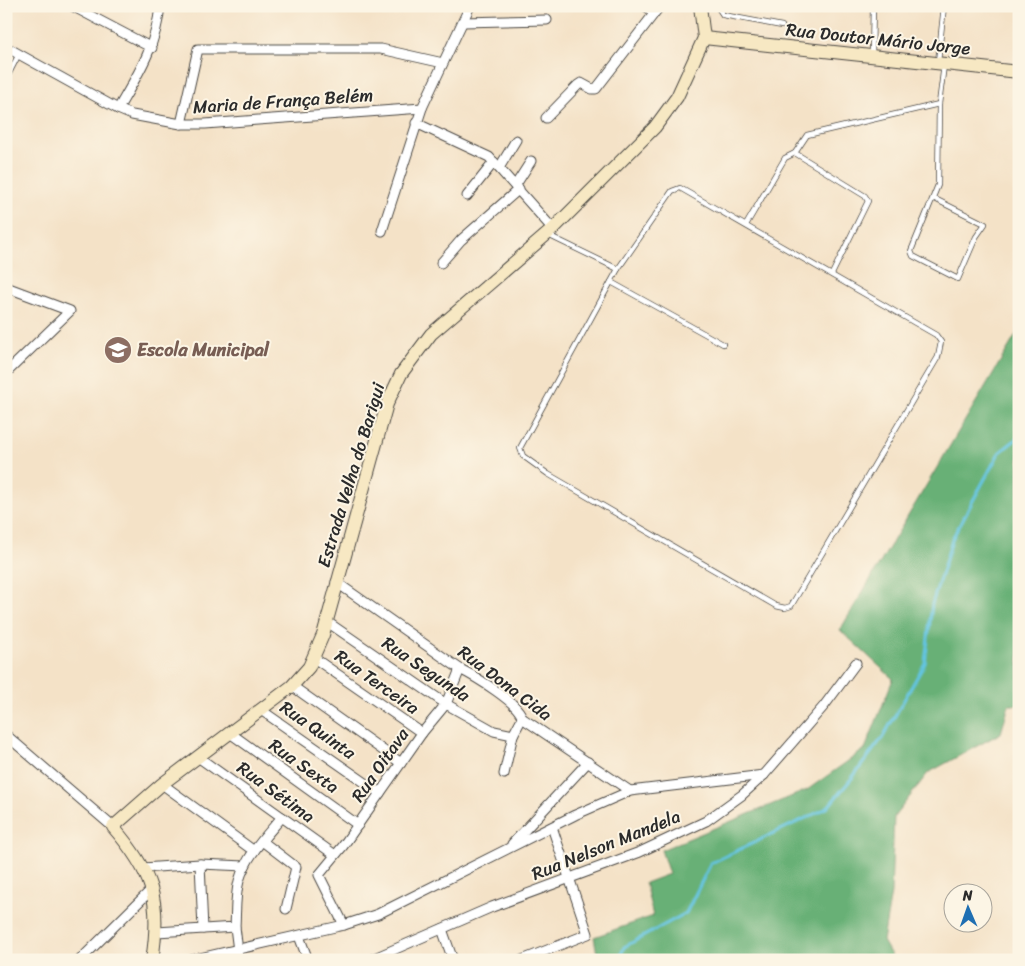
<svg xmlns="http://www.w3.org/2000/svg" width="1025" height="966" viewBox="0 0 1025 966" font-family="Sriracha,sans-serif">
	<rect width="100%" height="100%" fill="#fcf5e5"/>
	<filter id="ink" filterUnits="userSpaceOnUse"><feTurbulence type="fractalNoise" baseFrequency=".02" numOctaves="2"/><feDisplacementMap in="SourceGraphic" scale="10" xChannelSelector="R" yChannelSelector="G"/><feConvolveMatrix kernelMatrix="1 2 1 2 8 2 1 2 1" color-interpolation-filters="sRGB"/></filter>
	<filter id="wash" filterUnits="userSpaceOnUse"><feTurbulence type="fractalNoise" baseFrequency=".0096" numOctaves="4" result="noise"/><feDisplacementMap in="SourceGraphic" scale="20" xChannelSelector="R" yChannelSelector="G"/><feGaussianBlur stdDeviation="1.12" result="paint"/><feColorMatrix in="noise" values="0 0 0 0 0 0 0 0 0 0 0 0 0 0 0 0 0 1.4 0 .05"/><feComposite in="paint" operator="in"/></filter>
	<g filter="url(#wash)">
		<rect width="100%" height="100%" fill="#f4e2c7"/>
		<polygon fill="#68b076" stroke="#4a6e50" points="1019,330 1019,705 1009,705 1001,733 928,773 894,817 891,893 883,941 894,960 598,960 594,937 653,916 645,883 669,874 661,850 807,790 865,749 893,679 840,630"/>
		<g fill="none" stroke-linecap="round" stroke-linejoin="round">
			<polyline stroke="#64c5e3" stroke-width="3" points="619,960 624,947 686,913 711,863 827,808 852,778 883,737 925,663 932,604 953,537 999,453 1019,437"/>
		</g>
	</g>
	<g filter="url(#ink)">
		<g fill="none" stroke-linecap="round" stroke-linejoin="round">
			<defs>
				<g id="lane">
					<polyline points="717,6 723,15 782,26"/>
					<polyline points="872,55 873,6"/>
					<polyline points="938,62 944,6"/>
					<polyline points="6,79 19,54"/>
					<polyline points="795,153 865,196 868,201 832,274"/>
					<polygon points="680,188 936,335 941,342 938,357 791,606 785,608 776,606 548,474 523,456 520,448 618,269 672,191"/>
					<polyline points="933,198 985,224 976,237 958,279 913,256 911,251 938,185 939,104 944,65"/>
					<polyline points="746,225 785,158 795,153 807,135 939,104"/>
					<polyline points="548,235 618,269"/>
					<polyline points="611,282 723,344"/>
				</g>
				<g id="street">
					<polyline points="72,6 152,48"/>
					<polyline points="645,6 654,12"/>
					<polyline points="463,22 547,20"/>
					<polyline points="6,47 118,109 132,115 181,124"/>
					<polyline points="443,63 381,49 198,49 181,124 205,124 422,108 470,6"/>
					<path d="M 118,109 C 138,74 156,47 160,6"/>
					<polyline points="546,118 578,85 581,83 592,89 596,89 660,6"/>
					<polyline points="416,123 489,157 553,229"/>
					<polyline points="499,168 516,140"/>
					<polyline points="515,186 531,161"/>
					<polyline points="467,196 494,162"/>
					<polyline points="382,231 422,108"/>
					<polyline points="441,263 461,240 519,189"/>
					<polyline points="6,287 70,311 6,373"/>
					<path d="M 336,582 L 460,669 C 474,676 520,703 522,718 L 630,791"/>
					<polyline points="326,621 446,704 494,731 513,735"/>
					<polyline points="314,658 422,733"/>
					<polyline points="292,686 401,763"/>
					<polyline points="261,710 380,793"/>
					<polyline points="230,733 358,825"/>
					<polyline points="6,735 113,827"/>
					<polyline points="198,757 335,855"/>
					<polyline points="504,774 513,735 522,718"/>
					<polyline points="162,784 254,851"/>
					<polyline points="262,841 296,867 286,909"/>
					<polyline points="512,844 588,762"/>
					<polyline points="200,864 203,929"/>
					<polyline points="143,868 200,864 245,866"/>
					<polyline points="344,925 319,875 343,846 422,733 446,704 460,669"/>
					<polyline points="235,927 238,951"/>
					<polyline points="442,929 453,960"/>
					<path d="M 157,932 L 235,927 C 236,912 235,895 239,881 C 246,856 266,836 282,817"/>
					<polyline points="299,936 308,960"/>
					<polyline points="80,960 152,889"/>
					<polyline points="191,960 344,925 378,914 575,815 630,791 764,775"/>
					<polyline points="370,960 492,907 640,852 706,821 742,795 764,775 824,706 856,663"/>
					<polyline points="522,960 588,934 552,827"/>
				</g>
				<g id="secondary">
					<polyline points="704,38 1019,72"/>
					<path d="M 152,960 C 162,900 152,872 113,827 L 162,784 L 292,686 L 309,667 L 323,635 L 387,404 L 401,374 L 431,334 L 553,229 L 655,127 L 677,97 L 704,38 L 700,6"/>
				</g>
			</defs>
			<use href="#lane" stroke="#494642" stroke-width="6"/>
			<use href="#street" stroke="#494642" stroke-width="11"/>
			<use href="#secondary" stroke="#494642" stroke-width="14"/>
			<use href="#lane" stroke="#fff" stroke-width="4.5"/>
			<use href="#street" stroke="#fff" stroke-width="9"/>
			<use href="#secondary" stroke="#f7e8c3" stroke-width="12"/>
		</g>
	</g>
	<defs>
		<symbol id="school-disc" viewBox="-11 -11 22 22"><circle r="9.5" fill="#8d6e63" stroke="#fcf5e5"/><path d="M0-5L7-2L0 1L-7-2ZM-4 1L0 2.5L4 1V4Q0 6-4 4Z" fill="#fff"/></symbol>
	</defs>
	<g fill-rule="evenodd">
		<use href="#school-disc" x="102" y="334" width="32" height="32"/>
	</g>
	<g text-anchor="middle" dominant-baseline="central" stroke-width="4" stroke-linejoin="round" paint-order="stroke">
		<g font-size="18" fill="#2b2b2b" stroke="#fcf5e5">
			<text transform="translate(878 39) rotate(6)">Rua Doutor Mário Jorge</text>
			<text transform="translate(283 101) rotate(-4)">Maria de França Belém</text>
			<text transform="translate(351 475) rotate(-73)">Estrada Velha do Barigui</text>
			<text transform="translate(426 669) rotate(34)">Rua Segunda</text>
			<text transform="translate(377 682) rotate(35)">Rua Terceira</text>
			<text transform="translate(505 683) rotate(37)">Rua Dona Cida</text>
			<text transform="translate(318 730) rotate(35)">Rua Quinta</text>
			<text transform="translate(380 765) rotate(-55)">Rua Oitava</text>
			<text transform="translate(304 766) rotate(35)">Rua Sexta</text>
			<text transform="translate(276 792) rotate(36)">Rua Sétima</text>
			<text transform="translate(606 845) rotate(-22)">Rua Nelson Mandela</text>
		</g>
		<g font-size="18" font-weight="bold" fill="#785e54" stroke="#fcf5e5" text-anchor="start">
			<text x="137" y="350">Escola Municipal</text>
		</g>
	</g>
	<rect width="1025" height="966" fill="none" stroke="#fcf5e5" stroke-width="25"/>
	<g transform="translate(968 908) rotate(358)"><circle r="24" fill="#fcf5e5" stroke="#a8a49b"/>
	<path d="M0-4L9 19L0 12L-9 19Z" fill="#1f6fb2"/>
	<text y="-8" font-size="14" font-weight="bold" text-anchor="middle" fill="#2b2b2b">N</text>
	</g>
</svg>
